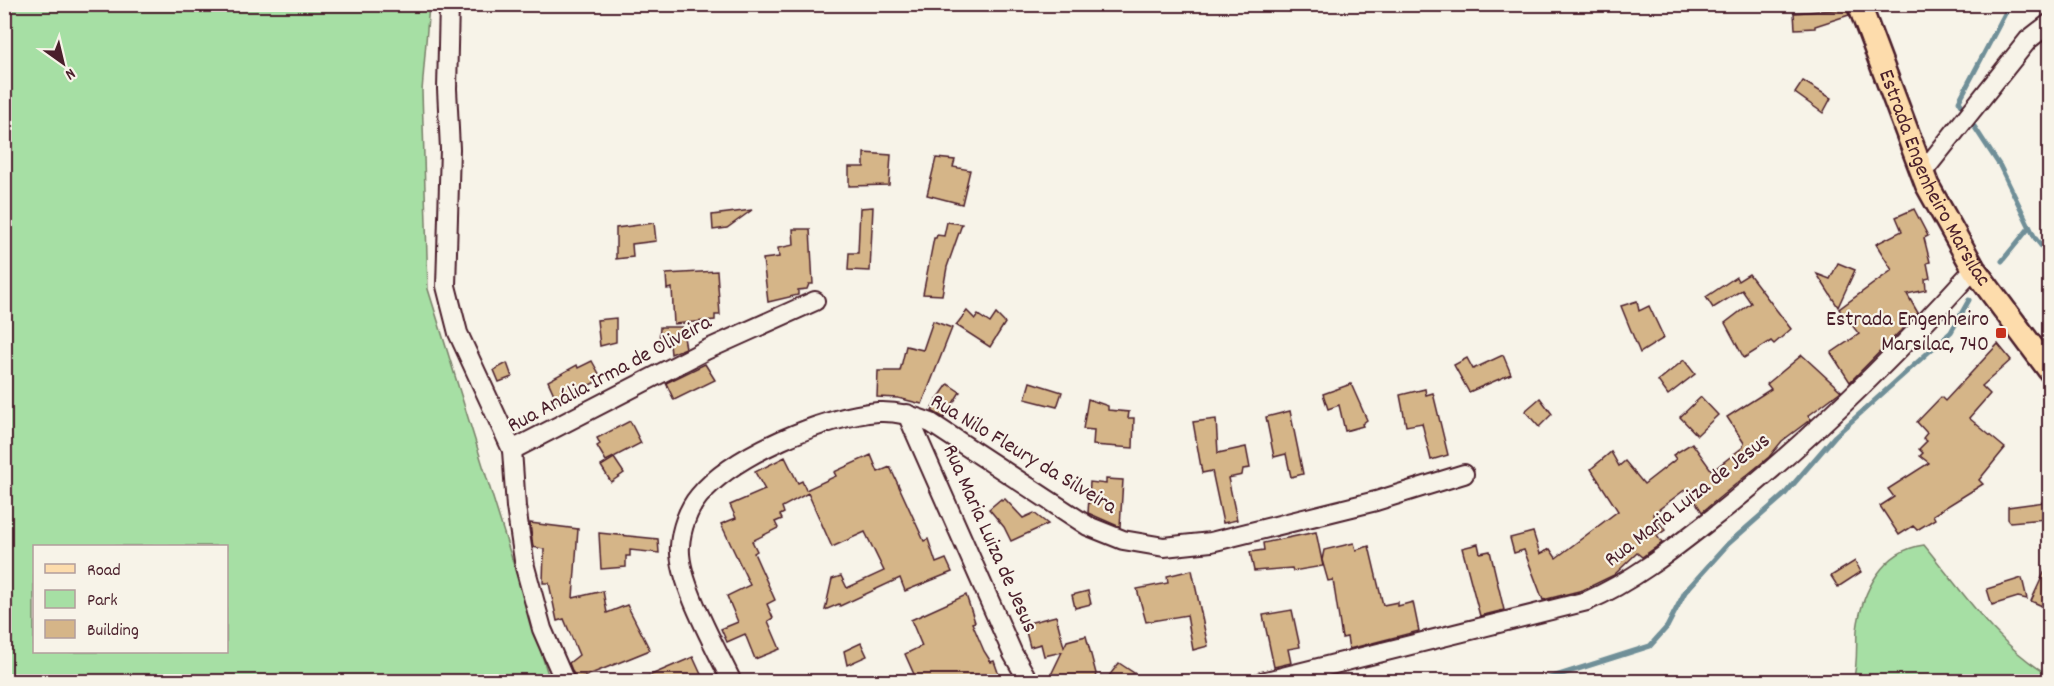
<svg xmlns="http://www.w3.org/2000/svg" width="2054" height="686" viewBox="0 0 2054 686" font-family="Dekko,sans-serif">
	<rect width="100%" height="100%" fill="#f7f3e8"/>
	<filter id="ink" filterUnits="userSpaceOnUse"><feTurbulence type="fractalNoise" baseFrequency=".0167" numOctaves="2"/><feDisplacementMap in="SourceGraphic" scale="12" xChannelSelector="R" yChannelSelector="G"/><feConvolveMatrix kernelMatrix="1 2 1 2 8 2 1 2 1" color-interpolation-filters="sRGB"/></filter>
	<g filter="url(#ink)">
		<g fill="#a6dfa4" stroke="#787f68" stroke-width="1.5" fill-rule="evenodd">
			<path d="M 4,5 L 429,5 L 422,91 L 428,289 L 550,681 L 5,681 ZM 34,546 L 226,546 L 226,652 L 34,652 Z"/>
			<path d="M 1924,545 C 1961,590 1998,646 2049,675 L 2049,681 L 1853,681 C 1858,665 1856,647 1857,630 C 1862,591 1883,550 1924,545 Z"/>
		</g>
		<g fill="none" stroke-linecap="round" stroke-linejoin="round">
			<g stroke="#6f8f98" stroke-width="5">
				<polyline points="1966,112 1959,101 2010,4"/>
				<polyline points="1970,120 2000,166 2035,238 2050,257"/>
				<polyline points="2002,261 2029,228"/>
				<polyline points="1537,682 1650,646 1667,627 1685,592 1728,544 1784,495 1835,436 1951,332 1969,300"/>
			</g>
		</g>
		<g fill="#d5b588" stroke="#4a1f2b" stroke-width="1.5">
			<polygon points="1846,9 1849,15 1815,26 1815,28 1795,29 1794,13"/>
			<polygon points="1803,81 1831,98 1823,113 1795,93"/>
			<polygon points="864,153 891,155 889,185 849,186 849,167 864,167"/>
			<polygon points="936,158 955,160 953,167 970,170 962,204 927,195"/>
			<polygon points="873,207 870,271 848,270 849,253 858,253 860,208"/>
			<polygon points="1914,209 1928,236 1924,238 1930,262 1927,263 1930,278 1925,279 1926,290 1907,294 1918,313 1850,382 1831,353 1859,334 1839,309 1892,270 1876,244 1902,231 1896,217"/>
			<polygon points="752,210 727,228 713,230 712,215"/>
			<polygon points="947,222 962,224 947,267 942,295 923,294 934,238 936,238 937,235 944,236"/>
			<polygon points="654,223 656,241 632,244 633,257 616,259 616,228"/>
			<polygon points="793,229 810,229 813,284 809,284 807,289 798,290 798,295 768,302 763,259 779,257 778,248 794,245"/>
			<polygon points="1838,263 1855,270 1838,307 1817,274 1830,279"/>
			<polygon points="717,271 720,315 715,315 715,320 674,324 672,288 667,289 666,274"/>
			<polygon points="1749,274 1791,329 1774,344 1771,341 1744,358 1725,323 1751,303 1742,290 1713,308 1706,297 1736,277 1738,281"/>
			<polygon points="1637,301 1639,311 1649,306 1664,338 1640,353 1621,306"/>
			<polygon points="967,311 975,319 978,315 990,323 996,314 1005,323 990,347 956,325"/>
			<polygon points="616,318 616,342 600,346 597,320"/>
			<polygon points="933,321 952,328 922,404 898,398 877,397 878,371 900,371 906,346 923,350"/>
			<polygon points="660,327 682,327 686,348 671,354 670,344 659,344"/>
			<polygon points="1998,344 2011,360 1982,386 1990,394 1969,418 2005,448 1979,480 1983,484 1933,515 1935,519 1917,530 1913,526 1899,535 1880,506 1894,497 1888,489 1929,463 1920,456 1923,453 1919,449 1927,441 1923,438 1927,433 1917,422 1941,397 1945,401"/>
			<polygon points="1503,355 1511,374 1469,392 1454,365 1467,358 1473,369"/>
			<polygon points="1802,355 1841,391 1808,416 1811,419 1782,441 1769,457 1702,512 1687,488 1653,514 1665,530 1657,536 1662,543 1642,557 1637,553 1614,575 1583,590 1543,600 1524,550 1514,553 1510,538 1533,532 1540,554 1550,549 1556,558 1618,511 1591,469 1611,452 1619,466 1625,461 1644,484 1676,459 1673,455 1692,443 1712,471 1743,447 1744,443 1727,417 1771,389 1767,384"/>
			<polygon points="1684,360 1695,374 1668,395 1658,381"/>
			<polygon points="592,361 602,379 557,401 548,381 577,365 578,368"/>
			<polygon points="507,363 512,377 499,382 494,370"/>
			<polygon points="705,364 715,380 674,400 666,383"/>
			<polygon points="1030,382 1062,392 1057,407 1025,399"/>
			<polygon points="948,384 960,392 944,418 932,411 935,407 932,407"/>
			<polygon points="1351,384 1367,420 1362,424 1363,426 1345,431 1339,405 1328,409 1323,394"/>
			<polygon points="1425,389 1426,395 1433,393 1448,455 1431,460 1422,423 1406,426 1400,395"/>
			<polygon points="1701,397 1718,415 1697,435 1680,417"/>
			<polygon points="1540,398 1552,414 1539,427 1525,411"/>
			<polygon points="1088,399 1108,406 1108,410 1129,412 1128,418 1134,418 1133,448 1093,445 1094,430 1083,429"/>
			<polygon points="1290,411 1303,474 1291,477 1286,454 1274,457 1266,417"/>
			<polygon points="1216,419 1218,453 1246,447 1250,468 1243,469 1242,475 1228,478 1237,520 1223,523 1212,471 1202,473 1193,422"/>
			<polygon points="630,421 641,443 606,461 597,446 600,444 597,438"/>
			<polygon points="871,455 878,472 890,467 924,541 928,539 936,563 946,559 952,572 905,591 900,578 840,606 839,604 825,610 832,579 841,576 847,588 884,571 865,532 832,547 808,493 782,507 784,513 780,515 782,519 775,522 778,528 752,541 757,551 754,553 775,600 767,604 773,618 768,621 780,649 755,659 745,634 727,642 721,629 738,622 727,596 750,585 721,524 736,518 730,505 765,490 755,472 785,457 798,483 802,481 806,490 836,476 834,472"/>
			<polygon points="614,458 624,473 611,482 601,466"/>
			<polygon points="1106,479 1123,480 1120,527 1088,513 1090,482 1106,484"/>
			<polygon points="1001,499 1002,501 1005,499 1023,518 1034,513 1048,524 1011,541 1004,527 989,509"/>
			<polygon points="2044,502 2045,519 2010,522 2008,519 2008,507"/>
			<polygon points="530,523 578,529 573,598 603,591 607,613 627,605 650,650 576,680 569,663 579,655 564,619 557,621 549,583 543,583 544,549 533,547"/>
			<polygon points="1316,532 1323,566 1293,571 1292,568 1254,571 1250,552 1264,550 1263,543"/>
			<polygon points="599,533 658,539 659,553 630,550 630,556 626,556 626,567 601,569"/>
			<polygon points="1354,543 1356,550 1369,546 1383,605 1398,602 1398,606 1413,602 1419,631 1349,649 1347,637 1342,638 1333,580 1328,581 1322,560 1324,550"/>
			<polygon points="1478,544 1480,553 1490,551 1504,610 1480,616 1462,548"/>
			<polygon points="1855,561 1861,572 1838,587 1831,576"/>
			<polygon points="2049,562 2049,609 2031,601"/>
			<polygon points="1192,570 1208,646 1193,650 1187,615 1146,622 1137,589 1168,583 1167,576"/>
			<polygon points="2022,578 2027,599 2018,597 1992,605 1987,589"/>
			<polygon points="1088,591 1091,604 1075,608 1072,595"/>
			<polygon points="966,595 975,622 972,623 984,651 991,662 994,661 1001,681 917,681 905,654 922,646 911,620"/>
			<polygon points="1292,610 1300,647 1288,649 1291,663 1274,667 1263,615"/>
			<polygon points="1056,616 1064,647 1067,641 1086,636 1098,681 1048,681 1062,652 1044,656 1041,644 1030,647 1024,624"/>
			<polygon points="861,643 867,656 847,665 844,651"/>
			<polygon points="693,657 704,681 637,681"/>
			<polygon points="1119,663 1134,673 1128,681 1105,681"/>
		</g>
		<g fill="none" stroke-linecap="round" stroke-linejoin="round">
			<defs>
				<g id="minor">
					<polyline points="449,4 447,89 450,149 446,286 458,333 512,450 516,507 525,567 542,629 565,682"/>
					<polyline points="1922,173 2028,40 2050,23"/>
					<polyline points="907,414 1013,654 1029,682"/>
					<polyline points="512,450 706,350 815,301"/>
					<path d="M 732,682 C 717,650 677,580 680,546 C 681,529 688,509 699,496 C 733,455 825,416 878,412 C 897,411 913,416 931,423 L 1088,526 L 1123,540 L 1164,547 L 1211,542 L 1376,501 L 1464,474"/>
					<path d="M 1262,682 L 1587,601 C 1631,582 1668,553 1705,524 C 1803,448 1891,361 1974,269"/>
				</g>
				<g id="major">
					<path id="s1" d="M 1859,4 L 1927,185 L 1974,269 L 2050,371"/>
				</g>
			</defs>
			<use href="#minor" stroke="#4a1f2b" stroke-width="22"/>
			<use href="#major" stroke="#4a1f2b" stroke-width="27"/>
			<use href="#minor" stroke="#f7f3e8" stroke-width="18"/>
			<use href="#major" stroke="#fddcac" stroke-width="22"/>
		</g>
	</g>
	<rect fill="#c8321e" stroke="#f7f3e8" stroke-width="2" x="1995" y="327" width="12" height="12" rx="3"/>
	<g text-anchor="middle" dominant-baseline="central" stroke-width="4.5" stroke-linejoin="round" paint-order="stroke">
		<g font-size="22" fill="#4a1f2b" stroke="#f7f3e8">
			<text stroke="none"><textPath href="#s1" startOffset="190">Estrada Engenheiro Marsilac</textPath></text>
			<text transform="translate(610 375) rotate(-28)">Rua Anália Irma de Oliveira</text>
			<text transform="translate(1023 455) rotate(31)">Rua Nilo Fleury da Silveira</text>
			<text transform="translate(1688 501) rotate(-38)">Rua Maria Luiza de Jesus</text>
			<text transform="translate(989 539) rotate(66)">Rua Maria Luiza de Jesus</text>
		</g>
		<g font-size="22" fill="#4a1f2b" stroke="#f7f3e8" text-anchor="end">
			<text x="1989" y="320">Estrada Engenheiro<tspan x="1989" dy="25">Marsilac, 740</tspan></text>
		</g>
	</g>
	<rect width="2054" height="686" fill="none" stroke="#f7f3e8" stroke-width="24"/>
	<rect x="12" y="12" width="2030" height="662" fill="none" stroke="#4a1f2b" stroke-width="2" filter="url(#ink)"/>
	<rect x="33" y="545" width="195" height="108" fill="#f7f3e8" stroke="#b29e9c" stroke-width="1.5"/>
	<rect x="45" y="564" width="30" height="9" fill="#fddcac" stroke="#b29e9c" stroke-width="1.5"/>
	<text x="87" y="575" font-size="18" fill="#4a1f2b">Road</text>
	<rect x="45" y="590" width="30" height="18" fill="#a6dfa4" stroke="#b29e9c" stroke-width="1.5"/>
	<text x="87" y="605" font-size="18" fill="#4a1f2b">Park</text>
	<rect x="45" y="620" width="30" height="18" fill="#d5b588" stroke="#b29e9c" stroke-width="1.5"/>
	<text x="87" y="635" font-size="18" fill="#4a1f2b">Building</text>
	<g transform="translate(63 63) rotate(146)" stroke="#f7f3e8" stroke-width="4.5" paint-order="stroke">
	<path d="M0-4.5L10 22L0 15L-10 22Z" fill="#4a1f2b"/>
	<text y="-9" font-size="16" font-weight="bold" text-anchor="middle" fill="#4a1f2b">N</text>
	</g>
</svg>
